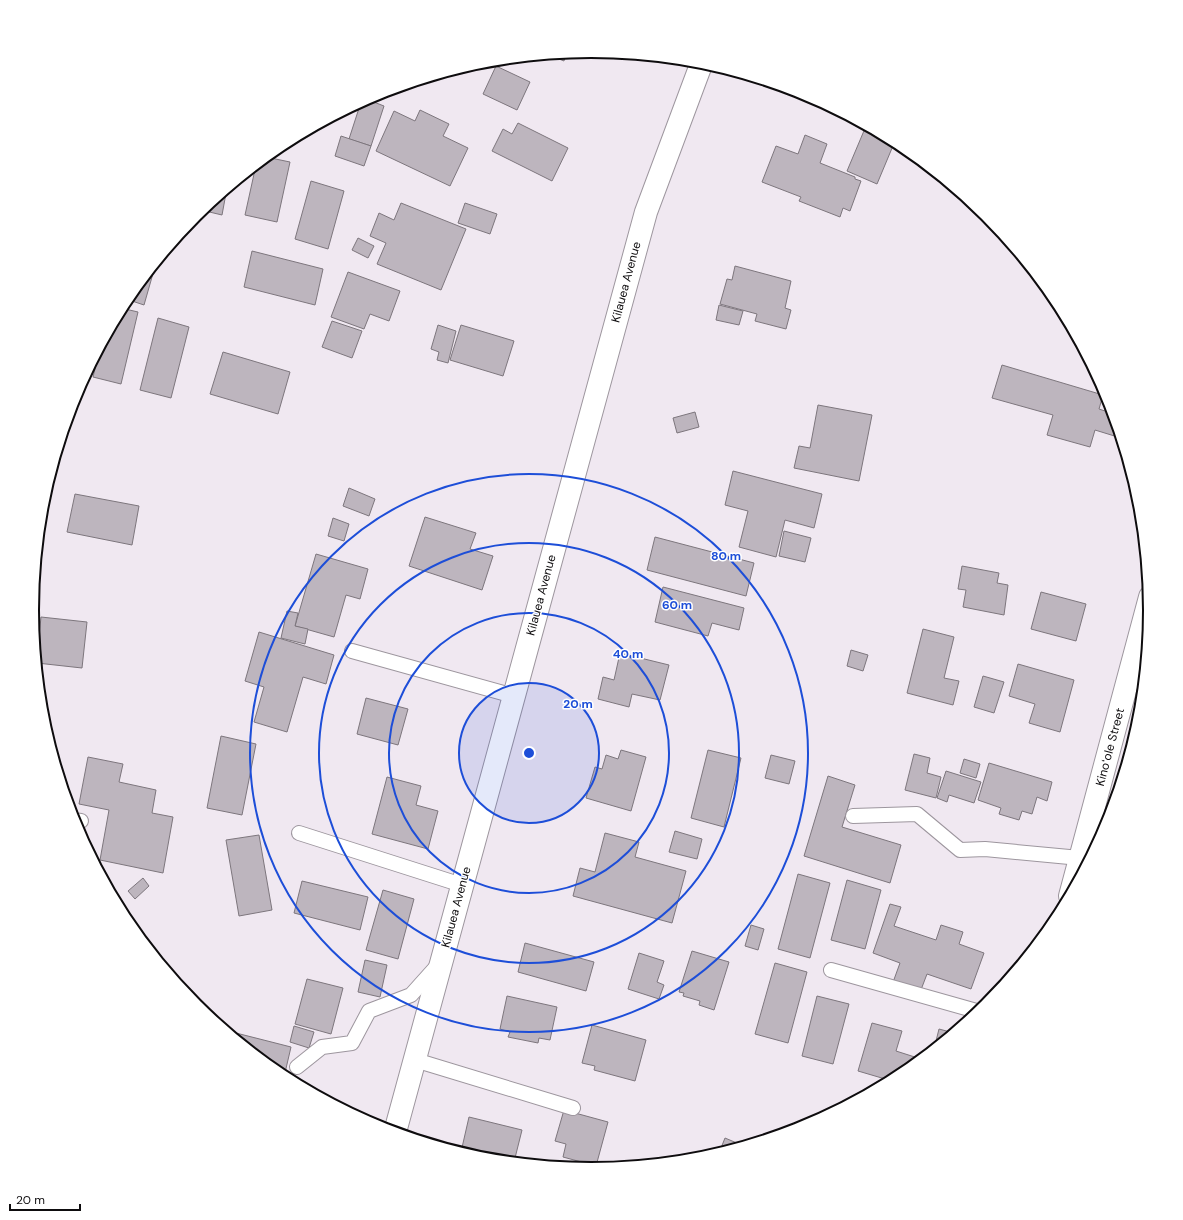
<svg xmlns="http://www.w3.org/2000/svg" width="1183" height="1220" viewBox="0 0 1183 1220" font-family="'DM Sans',sans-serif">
	<rect width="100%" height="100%" fill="#f0e8f1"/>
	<g fill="#bdb5be" stroke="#7d767d">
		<polygon points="566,53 564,61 549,55"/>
		<polygon points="496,66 530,82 517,110 483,94"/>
		<polygon points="366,99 384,106 371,146 349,139 361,102"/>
		<polygon points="420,110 449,124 443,136 468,148 450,186 376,151 394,111 415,121"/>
		<polygon points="518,123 568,148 552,181 492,151 503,129 512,134"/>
		<polygon points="866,126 895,141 877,184 847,171"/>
		<polygon points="805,135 827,144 820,163 855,177 855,179 861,181 850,211 843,208 840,217 799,201 801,197 762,182 776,146 798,154"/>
		<polygon points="341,136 371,146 364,166 335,156"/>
		<polygon points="266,157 290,162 277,222 245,215 256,165"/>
		<polygon points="311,181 344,191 328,249 295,239"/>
		<polygon points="227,188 222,215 201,210"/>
		<polygon points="401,203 466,229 441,290 377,264 386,243 370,236 379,213 394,220"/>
		<polygon points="465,203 497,214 490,234 458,223"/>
		<polygon points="358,238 374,246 368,258 352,250"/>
		<polygon points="252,251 323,269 315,305 244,287"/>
		<polygon points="156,263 144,305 126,299"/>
		<polygon points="735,266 791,281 785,308 791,310 786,329 755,321 757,314 720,304 727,279 732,280"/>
		<polygon points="348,272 400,291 389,321 370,314 364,329 331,317"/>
		<polygon points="719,305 743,311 739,325 716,320"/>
		<polygon points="121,308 138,312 121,384 93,377 100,348"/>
		<polygon points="158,318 189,327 171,398 140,390"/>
		<polygon points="332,321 362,331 352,358 322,347"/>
		<polygon points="438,325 456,331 448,363 437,360 439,352 431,349"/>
		<polygon points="461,325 514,341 503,376 450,360"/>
		<polygon points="223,352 290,372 278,414 210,394"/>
		<polygon points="1002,365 1103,395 1099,409 1114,414 1121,438 1095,430 1090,447 1047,435 1053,415 992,398"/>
		<polygon points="818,405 872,415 859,481 794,468 799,446 810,448"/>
		<polygon points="695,412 699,427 677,433 673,418"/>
		<polygon points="733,471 822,494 814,528 785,520 776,557 739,547 748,511 725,505"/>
		<polygon points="349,488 375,499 369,516 343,506"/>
		<polygon points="75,494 139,506 132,545 67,532"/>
		<polygon points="425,517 476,533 470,549 493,556 482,590 409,566"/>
		<polygon points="333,518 349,524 344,541 328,536"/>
		<polygon points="784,531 811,538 805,562 779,556"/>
		<polygon points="655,537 754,563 746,596 647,570"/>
		<polygon points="316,554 368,569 360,599 346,595 334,637 295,626"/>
		<polygon points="962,566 999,573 997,583 1008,585 1004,615 963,607 966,590 958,589"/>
		<polygon points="663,587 744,608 739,630 712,623 708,636 655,622"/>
		<polygon points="1041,592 1086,604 1076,641 1031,629"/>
		<polygon points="287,611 298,613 295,626 308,629 305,644 281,638"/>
		<polygon points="41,617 87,622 82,668 37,663 37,657"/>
		<polygon points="923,629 954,637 944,678 959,681 953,705 907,693"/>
		<polygon points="259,632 334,655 326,684 303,677 287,732 254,722 264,687 245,681"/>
		<polygon points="851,650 868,655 863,671 847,666"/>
		<polygon points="620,653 669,665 660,700 632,694 629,707 598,699 603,677 614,680"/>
		<polygon points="1018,664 1074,680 1060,732 1029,723 1035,704 1009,696"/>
		<polygon points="983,676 1004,682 994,713 974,707"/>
		<polygon points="366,698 408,709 398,745 357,734"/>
		<polygon points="221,736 256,744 242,815 207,808"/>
		<polygon points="621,750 646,757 631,811 586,798 595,767 602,769 606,755 618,759"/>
		<polygon points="708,750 741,758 724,827 691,818"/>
		<polygon points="914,754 930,758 927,773 941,777 936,798 905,790"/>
		<polygon points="771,755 795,761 789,784 765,778"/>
		<polygon points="88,757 123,764 119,782 156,790 152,813 173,817 163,873 100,860 109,810 79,804"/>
		<polygon points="964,759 980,764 976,778 960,773"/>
		<polygon points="989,763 1052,782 1047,801 1037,797 1032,814 1022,811 1019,820 999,814 1001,808 978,800"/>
		<polygon points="946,771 981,782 974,803 949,795 947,802 937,798"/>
		<polygon points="828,776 855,785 842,827 901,845 890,883 804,856"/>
		<polygon points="387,777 421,786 416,805 438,811 428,849 372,834"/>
		<polygon points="675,831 702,839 697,859 669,852"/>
		<polygon points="605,833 639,842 635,857 686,871 672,923 573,896 580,868 595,872"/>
		<polygon points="259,835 272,910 239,916 226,840"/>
		<polygon points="798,874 830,883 810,958 778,949"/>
		<polygon points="143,878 149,886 135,899 128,891"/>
		<polygon points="847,880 881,890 865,949 831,940"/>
		<polygon points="302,881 368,897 360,930 294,913"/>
		<polygon points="383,890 414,899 398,959 366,950"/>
		<polygon points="890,904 901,907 894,926 936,940 941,925 963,932 959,944 984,953 971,989 927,974 919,995 892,985 900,963 873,953"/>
		<polygon points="751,925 764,929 758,950 745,946"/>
		<polygon points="525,943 594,962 586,991 518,972"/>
		<polygon points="692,951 729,962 714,1010 699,1005 700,1001 683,996 684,993 679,992"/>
		<polygon points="639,953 664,961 657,982 664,985 659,999 628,989"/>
		<polygon points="365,960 387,965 380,997 358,992"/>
		<polygon points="775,963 807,972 788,1043 755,1034"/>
		<polygon points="307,979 343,988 331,1034 295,1024"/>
		<polygon points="507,996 557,1007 550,1040 539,1038 538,1043 508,1037 510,1032 500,1029"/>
		<polygon points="817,996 849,1004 833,1064 802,1056"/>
		<polygon points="872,1023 902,1031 896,1051 921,1059 921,1060 902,1075 892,1081 858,1071"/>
		<polygon points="592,1025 646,1040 635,1081 594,1070 595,1066 582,1063"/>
		<polygon points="294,1026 314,1032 309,1048 290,1042"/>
		<polygon points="939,1029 954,1033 934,1049"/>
		<polygon points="236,1033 291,1047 284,1077 235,1038"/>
		<polygon points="564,1110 608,1122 596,1166 563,1157 566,1144 555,1141"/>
		<polygon points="469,1117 522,1130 514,1162 482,1159 461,1152"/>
		<polygon points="725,1138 744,1146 719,1153"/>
	</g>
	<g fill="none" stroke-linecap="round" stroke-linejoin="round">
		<defs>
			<g id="service">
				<polyline points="352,651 514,696"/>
				<polyline points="853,816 917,814 960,850 985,849 1080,858"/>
				<polyline points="73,820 81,821"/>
				<polyline points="299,833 462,885"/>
				<polyline points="831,970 980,1012"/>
				<polyline points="415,1060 573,1108"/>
				<polyline points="297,1067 322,1047 352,1043 369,1011 411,995 437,966"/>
			</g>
			<g id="tertiary">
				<polyline points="1070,896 1150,597"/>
				<polyline points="395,1132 646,212 702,62"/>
			</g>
		</defs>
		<use href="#service" stroke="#9d969e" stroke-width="16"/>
		<use href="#tertiary" stroke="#9d969e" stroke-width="24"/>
		<use href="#service" stroke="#fff" stroke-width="14"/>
		<use href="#tertiary" stroke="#fff" stroke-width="22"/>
	</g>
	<circle cx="529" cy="753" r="70" fill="#1d4ed8" fill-opacity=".12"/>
	<g fill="none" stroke="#1d4ed8" stroke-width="2">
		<circle cx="529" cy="753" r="70"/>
		<circle cx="529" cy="753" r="140"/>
		<circle cx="529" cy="753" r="210"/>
		<circle cx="529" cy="753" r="279"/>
	</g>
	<g text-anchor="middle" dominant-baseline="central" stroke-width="3" stroke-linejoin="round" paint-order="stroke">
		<g font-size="12" fill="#0e0c0e" stroke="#fff">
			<text transform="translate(626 282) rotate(-75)">Kilauea Avenue</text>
			<text transform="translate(541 595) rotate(-75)">Kilauea Avenue</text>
			<text transform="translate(1110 747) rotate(-75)">Kinoʻole Street</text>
			<text transform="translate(456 907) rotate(-75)">Kilauea Avenue</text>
		</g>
	</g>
	<path d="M0 0H1183V1220H0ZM39 610a552 552 0 1 1 1104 0a552 552 0 1 1-1104 0Z" fill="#fff" fill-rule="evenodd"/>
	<path fill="none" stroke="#0e0c0e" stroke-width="2" d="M39 610a552 552 0 1 1 1104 0a552 552 0 1 1-1104 0Z"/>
	<circle cx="529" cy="753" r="6" fill="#1d4ed8" stroke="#fff" stroke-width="2"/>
	<g font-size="12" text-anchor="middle" font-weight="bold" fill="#1d4ed8" stroke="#fff" stroke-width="3" stroke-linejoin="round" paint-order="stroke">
		<text x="726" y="560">80 m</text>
		<text x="677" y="609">60 m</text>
		<text x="628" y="658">40 m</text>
		<text x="578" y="708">20 m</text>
	</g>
	<path d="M10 1204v6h70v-6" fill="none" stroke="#0e0c0e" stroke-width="2"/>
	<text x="16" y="1204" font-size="12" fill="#0e0c0e" stroke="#ffffff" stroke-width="3" paint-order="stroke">20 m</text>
</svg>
